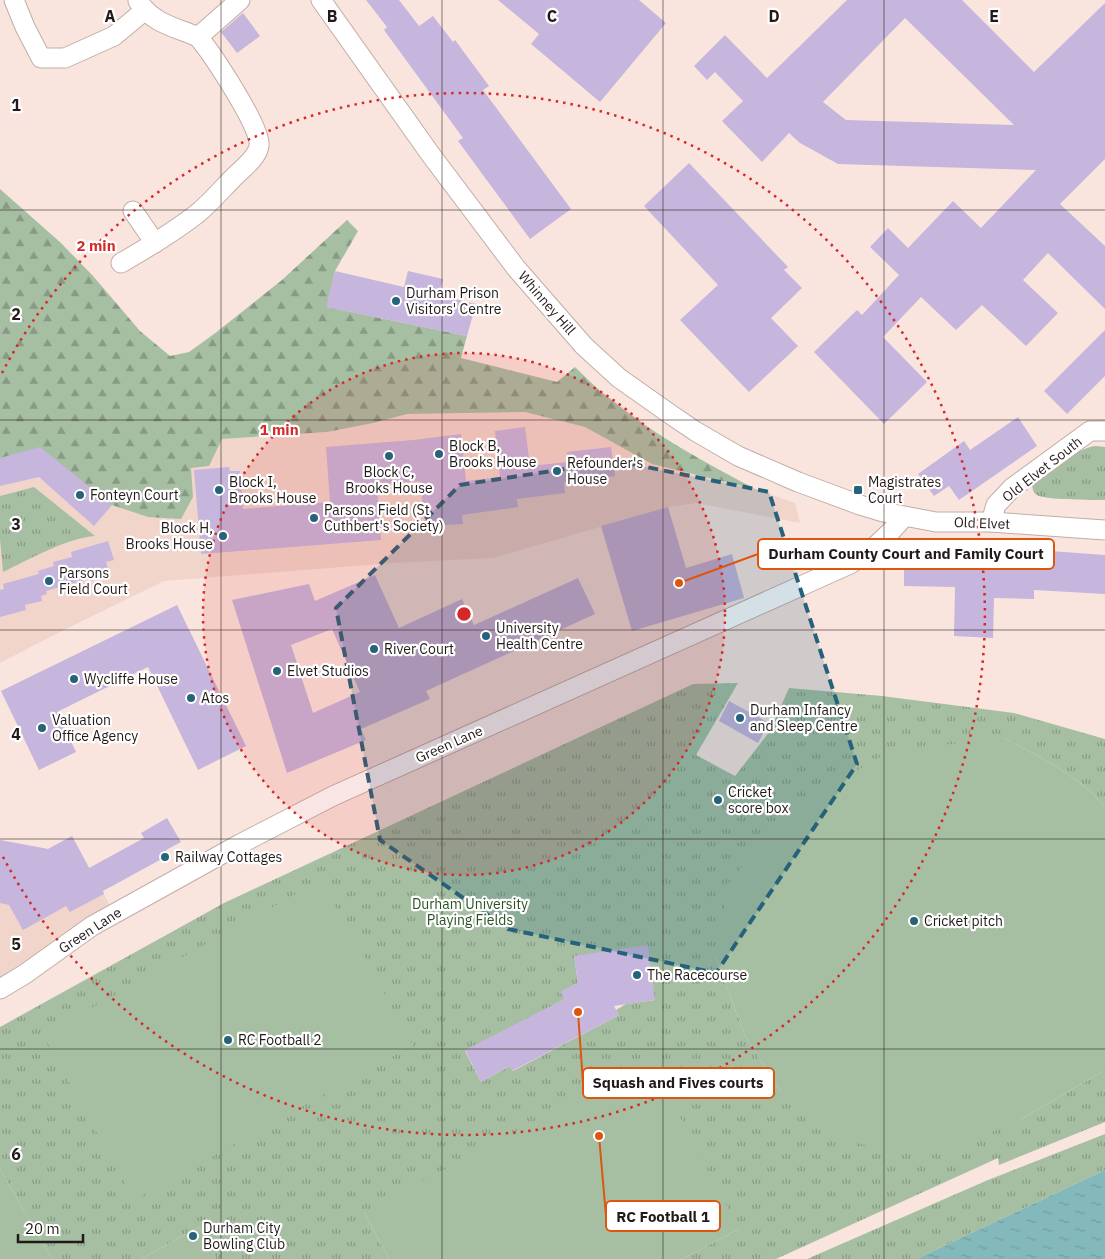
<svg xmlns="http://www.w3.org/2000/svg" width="1105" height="1259" viewBox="0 0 1105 1259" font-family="'IBM Plex Sans',sans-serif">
	<defs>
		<pattern id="grass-tufts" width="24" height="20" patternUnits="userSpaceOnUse" patternTransform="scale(1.25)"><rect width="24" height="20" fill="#a6bfa2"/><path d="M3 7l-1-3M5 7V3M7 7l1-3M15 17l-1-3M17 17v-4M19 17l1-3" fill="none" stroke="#879a83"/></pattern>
		<pattern id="forest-firs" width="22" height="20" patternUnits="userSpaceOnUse" patternTransform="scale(1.25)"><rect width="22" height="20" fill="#a6bfa2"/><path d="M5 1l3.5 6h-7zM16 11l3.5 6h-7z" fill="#879a83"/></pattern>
		<pattern id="water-ripples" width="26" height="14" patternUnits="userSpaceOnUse" patternTransform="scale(1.25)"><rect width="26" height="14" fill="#83b9bb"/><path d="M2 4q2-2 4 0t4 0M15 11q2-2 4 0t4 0" fill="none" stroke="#719ea0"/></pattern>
	</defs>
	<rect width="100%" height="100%" fill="#fae5de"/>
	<g fill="#f1d5cb">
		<polygon points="575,367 607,397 642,424 696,458 755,489 795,503 800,523 696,503 668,507 493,558 393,563 164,581 58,633 0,663 0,429 222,439 327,432 414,404 558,382"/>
		<polygon points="72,836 111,907 0,977 0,840 48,849"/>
	</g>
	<g fill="url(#grass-tufts)" fill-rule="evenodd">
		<path d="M 1096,446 L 1105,447 L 1105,500 C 1093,500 1045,500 1037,495 C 1033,493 1033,489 1032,485 C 1050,472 1075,448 1096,446 Z"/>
		<path d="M 34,487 L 95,536 C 67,538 28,560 3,572 L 0,539 L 0,496 Z"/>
		<path d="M 738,683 L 696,755 L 735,776 L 770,731 L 789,688 L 882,696 L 1014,713 L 1105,739 L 1105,808 C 1085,779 1036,755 1005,738 L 716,958 L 745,1036 L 781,1092 L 1018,1121 L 1105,1070 L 1105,1122 L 999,1165 L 998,1158 L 776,1259 L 682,1259 L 739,1229 L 364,1212 L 389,1259 L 216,1259 L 199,1227 L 141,1259 L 52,1259 L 0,1169 L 0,1027 L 224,903 L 693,684 ZM 574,956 L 655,1000 L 626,1004 L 616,1010 L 619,1015 L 513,1071 L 510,1066 L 481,1082 L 465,1051 L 565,999 L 561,992 L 578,983 Z"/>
		<polygon points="1105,1134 1105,1170 916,1259 807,1259 988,1180"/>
	</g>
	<path fill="url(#forest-firs)" d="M 0,189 L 61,243 L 93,276 L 140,331 L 170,356 L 189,352 L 214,334 L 282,280 L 347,220 L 358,231 L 335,271 L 327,307 L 467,336 L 461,358 L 557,382 L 575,367 C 586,378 597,389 609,398 C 654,435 704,462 755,489 L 652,464 L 585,427 L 525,412 L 407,414 L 373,423 L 327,432 L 222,439 L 209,466 L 191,468 L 193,497 L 181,519 L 148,517 L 112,505 L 0,458 Z"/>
	<g fill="#a6bfa2">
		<path d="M 1005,738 C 1036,755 1085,779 1105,808 L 1105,1070 L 1018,1121 L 958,1146 L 899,1153 L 835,1138 L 781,1092 L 745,1036 L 716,958 L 728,884 L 785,813 L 890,751 Z"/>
		<polygon points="321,880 413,1045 134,1200 43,1035"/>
		<polygon points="650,1060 739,1229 682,1259 389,1259 364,1212"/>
		<polygon points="0,1169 52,1259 0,1259"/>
		<polygon points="199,1227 216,1259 141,1259"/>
	</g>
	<polygon fill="url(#water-ripples)" points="1105,1170 1105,1259 916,1259"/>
	<g fill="#c6b5dc" fill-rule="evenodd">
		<polygon points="366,0 399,0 419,26 433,16 453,42 455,40 489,86 483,90 571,209 530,239 458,141 463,138 384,30 387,27"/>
		<polygon points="498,0 639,0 666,23 600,102 531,44 539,34"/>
		<path d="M 847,0 L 962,0 L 1034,72 L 1105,3 L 1105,159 L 1060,204 L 1105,246 L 1105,309 L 1048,253 L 1023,280 L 1058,313 L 1026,346 L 982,305 L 956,330 L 921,297 L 883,337 L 927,382 L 884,424 L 814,352 L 857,310 L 862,315 L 899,275 L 870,247 L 888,228 L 908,248 L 953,201 L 981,228 L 1036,170 L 838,164 L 800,143 L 789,133 L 762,162 L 722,121 L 743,101 L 715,72 L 707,80 L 694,66 L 725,35 L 767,78 ZM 905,18 L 1014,125 L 846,120 L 823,102 Z"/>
		<polygon points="243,13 260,36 237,53 221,32"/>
		<polygon points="689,163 788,267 784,270 802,288 771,318 798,346 749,392 680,320 718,285 644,206"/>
		<polygon points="335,271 404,287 408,271 443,279 439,295 476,304 467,336 326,307"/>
		<polygon points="1105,330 1105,376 1067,414 1044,391"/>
		<polygon points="1018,417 1037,446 959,500 949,486 934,496 918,474 964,441 970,450"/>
		<polygon points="525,427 530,466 568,462 567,452 611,447 615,476 564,482 565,493 517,499 518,507 462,515 463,524 430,526 429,516 424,517 420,481 377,485 381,540 201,554 194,470 229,467 230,471 240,471 243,509 330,502 326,447 413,440 461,434 466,481 500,477 495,431"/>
		<polygon points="40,447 112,505 94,526 39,477 0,486 0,458"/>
		<polygon points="668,507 686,568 732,554 744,598 632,631 601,526"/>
		<polygon points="108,541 114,560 106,562 109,571 94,575 95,577 46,591 47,594 41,596 42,601 25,605 26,610 0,617 0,590 4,589 3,584 39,574 38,571 54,566 53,562 72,557 71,552"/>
		<polygon points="997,547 1105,555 1105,594 1034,590 1034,599 994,598 993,638 954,636 955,587 904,586 904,564 921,564 921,554 997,555"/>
		<path d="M 375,575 L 399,628 L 462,599 L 474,625 L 578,578 L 595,614 L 426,691 L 430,699 L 361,729 L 366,740 L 287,773 L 232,600 L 309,584 L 315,601 ZM 332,629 L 360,692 L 313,713 L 291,645 Z"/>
		<polygon points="177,605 246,746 198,770 148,667 57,712 76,752 39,770 1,691"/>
		<polygon points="729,701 769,723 758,743 719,721"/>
		<polygon points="167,818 181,842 166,850 169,855 103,891 104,894 70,912 66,906 23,930 9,905 0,903 0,840 48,849 72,836 89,868 144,838 141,833"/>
		<polygon points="648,945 655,1000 614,1006 619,1015 512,1071 510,1066 481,1082 465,1050 565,999 560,992 578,983 574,956"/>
	</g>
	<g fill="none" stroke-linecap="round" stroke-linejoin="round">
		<defs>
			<g id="street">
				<polyline points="14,0 25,27 41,58 65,58 114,36 144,11"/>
				<polyline points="321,0 431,155 516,268 584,346 619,378 670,414 695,431 738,456 798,482 860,505 883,512 936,522 991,522 1105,530"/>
				<path d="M 138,1 C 153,24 175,27 198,37 L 240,0"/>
				<polyline points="133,211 155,243"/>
				<path d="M 121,263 C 147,248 174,232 198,213 C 211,202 223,188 235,176 C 243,168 257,158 259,146 C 263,130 211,52 198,37"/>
				<polyline points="991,522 996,505 1012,488 1090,431 1105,431"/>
				<path d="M 0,989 L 25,974 L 92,926 L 240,844 L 333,796 L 850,564 C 872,551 888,536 904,517"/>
			</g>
		</defs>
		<use href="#street" stroke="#c1ada7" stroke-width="21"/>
		<use href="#street" stroke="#fff" stroke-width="19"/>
	</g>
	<path fill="#27627b" fill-opacity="0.2" stroke="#27627b" stroke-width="4" stroke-dasharray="10 6" stroke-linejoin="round" d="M 617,461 L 769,492 L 857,764 L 716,973 L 508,929 L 380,840 L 336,608 L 460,485 Z"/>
	<path fill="none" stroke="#221a18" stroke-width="1" stroke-opacity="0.55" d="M 221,0 L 221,1259M 442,0 L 442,1259M 663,0 L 663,1259M 884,0 L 884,1259M 0,210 L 1105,210M 0,420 L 1105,420M 0,630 L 1105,630M 0,839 L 1105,839M 0,1049 L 1105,1049"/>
	<circle cx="464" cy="614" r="261" fill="#d62828" fill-opacity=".12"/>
	<g fill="none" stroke="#d62828" stroke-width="2.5" stroke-dasharray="2.5 5">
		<circle cx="464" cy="614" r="261"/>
		<path d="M2 373A521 521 0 1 1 2 855"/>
	</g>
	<g fill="#27627b" stroke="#fff" stroke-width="2">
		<circle cx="396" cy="301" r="5"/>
		<circle cx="439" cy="454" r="5"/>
		<circle cx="389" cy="456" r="5"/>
		<circle cx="557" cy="471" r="5"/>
		<circle cx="219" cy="490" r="5"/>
		<rect x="853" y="485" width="10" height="10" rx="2.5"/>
		<circle cx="80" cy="495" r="5"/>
		<circle cx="314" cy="518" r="5"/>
		<circle cx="223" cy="536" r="5"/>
		<circle cx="49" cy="581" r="5"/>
		<circle cx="486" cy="636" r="5"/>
		<circle cx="374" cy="649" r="5"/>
		<circle cx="277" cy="671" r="5"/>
		<circle cx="74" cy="679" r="5"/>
		<circle cx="191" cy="698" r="5"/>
		<circle cx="740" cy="718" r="5"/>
		<circle cx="42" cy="728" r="5"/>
		<circle cx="718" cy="800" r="5"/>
		<circle cx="165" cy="857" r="5"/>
		<circle cx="914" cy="921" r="5"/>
		<circle cx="637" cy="975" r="5"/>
		<circle cx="228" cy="1040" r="5"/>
		<circle cx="193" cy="1236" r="5"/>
	</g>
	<g text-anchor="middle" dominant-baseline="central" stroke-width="4.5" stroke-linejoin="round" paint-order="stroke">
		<g font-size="14" fill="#221a18" stroke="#fff" text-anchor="start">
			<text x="406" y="293">Durham Prison<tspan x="406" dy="16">Visitors' Centre</tspan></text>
			<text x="449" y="446">Block B,<tspan x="449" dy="16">Brooks House</tspan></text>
			<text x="567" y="463">Refounder's<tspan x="567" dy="16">House</tspan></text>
			<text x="389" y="472" text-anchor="middle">Block C,<tspan x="389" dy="16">Brooks House</tspan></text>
			<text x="229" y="482">Block I,<tspan x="229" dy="16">Brooks House</tspan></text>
			<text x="868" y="482">Magistrates<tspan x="868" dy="16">Court</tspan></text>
			<text x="90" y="495">Fonteyn Court</text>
			<text x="324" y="510">Parsons Field (St<tspan x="324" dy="16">Cuthbert's Society)</tspan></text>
			<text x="213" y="528" text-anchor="end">Block H,<tspan x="213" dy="16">Brooks House</tspan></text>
			<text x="59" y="573">Parsons<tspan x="59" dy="16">Field Court</tspan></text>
			<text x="496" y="628">University<tspan x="496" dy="16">Health Centre</tspan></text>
			<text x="384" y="649">River Court</text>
			<text x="287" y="671">Elvet Studios</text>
			<text x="84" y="679">Wycliffe House</text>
			<text x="201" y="698">Atos</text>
			<text x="750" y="710">Durham Infancy<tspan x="750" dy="16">and Sleep Centre</tspan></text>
			<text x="52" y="720">Valuation<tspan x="52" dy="16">Office Agency</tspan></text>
			<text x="728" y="792">Cricket<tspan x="728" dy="16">score box</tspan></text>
			<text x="175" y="857">Railway Cottages</text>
			<text x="924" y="921">Cricket pitch</text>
			<text x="647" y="975">The Racecourse</text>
			<text x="238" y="1040">RC Football 2</text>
			<text x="203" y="1228">Durham City<tspan x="203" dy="16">Bowling Club</tspan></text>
		</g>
		<g font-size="14" fill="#221a18" stroke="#fff">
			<text transform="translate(547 303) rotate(49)">Whinney Hill</text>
			<text transform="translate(1042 469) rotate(-38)">Old Elvet South</text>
			<text transform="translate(982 523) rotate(2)">Old Elvet</text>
			<text transform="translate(449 744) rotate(-24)">Green Lane</text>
			<text transform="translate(90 930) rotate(-33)">Green Lane</text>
		</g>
		<g font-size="14" fill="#295223" stroke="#fff">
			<text x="470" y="904">Durham University<tspan x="470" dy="16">Playing Fields</tspan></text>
		</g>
	</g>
	<g font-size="16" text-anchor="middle" font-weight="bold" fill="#221a18" stroke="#fff" stroke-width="4.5" stroke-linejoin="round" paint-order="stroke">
		<text x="110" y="22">A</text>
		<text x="332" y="22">B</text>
		<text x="552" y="22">C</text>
		<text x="774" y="22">D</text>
		<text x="994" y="22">E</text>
		<text x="16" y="111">1</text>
		<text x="16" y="320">2</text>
		<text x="16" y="530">3</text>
		<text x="16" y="740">4</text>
		<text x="16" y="950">5</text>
		<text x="16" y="1160">6</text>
	</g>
	<circle cx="464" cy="614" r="8" fill="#d62828" stroke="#fff" stroke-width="2.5"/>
	<g font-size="15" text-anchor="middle" font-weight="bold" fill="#d62828" stroke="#fff" stroke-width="4.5" stroke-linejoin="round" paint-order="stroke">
		<text x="96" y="251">2 min</text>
		<text x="279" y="435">1 min</text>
	</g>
	<path fill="none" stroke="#de560d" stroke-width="2" d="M679 583L758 554M578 1012L583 1083M599 1136L606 1216"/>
	<g fill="#de560d" stroke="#fff" stroke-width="2">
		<circle cx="679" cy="583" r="5"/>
		<circle cx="578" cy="1012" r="5"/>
		<circle cx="599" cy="1136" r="5"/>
	</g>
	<g fill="#fff" stroke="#de560d" stroke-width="2">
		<rect x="758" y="539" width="296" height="30" rx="5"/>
		<rect x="583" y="1068" width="191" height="30" rx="5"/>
		<rect x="606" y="1201" width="114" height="30" rx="5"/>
	</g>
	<g font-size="15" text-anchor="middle" font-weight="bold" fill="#221a18">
		<text x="906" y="559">Durham County Court and Family Court</text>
		<text x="678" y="1088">Squash and Fives courts</text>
		<text x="663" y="1222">RC Football 1</text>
	</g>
	<path d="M18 1234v8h65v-8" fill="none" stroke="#221a18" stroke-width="2.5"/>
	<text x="25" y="1234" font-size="15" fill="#221a18" stroke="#ffffff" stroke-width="4" paint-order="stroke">20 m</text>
</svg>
